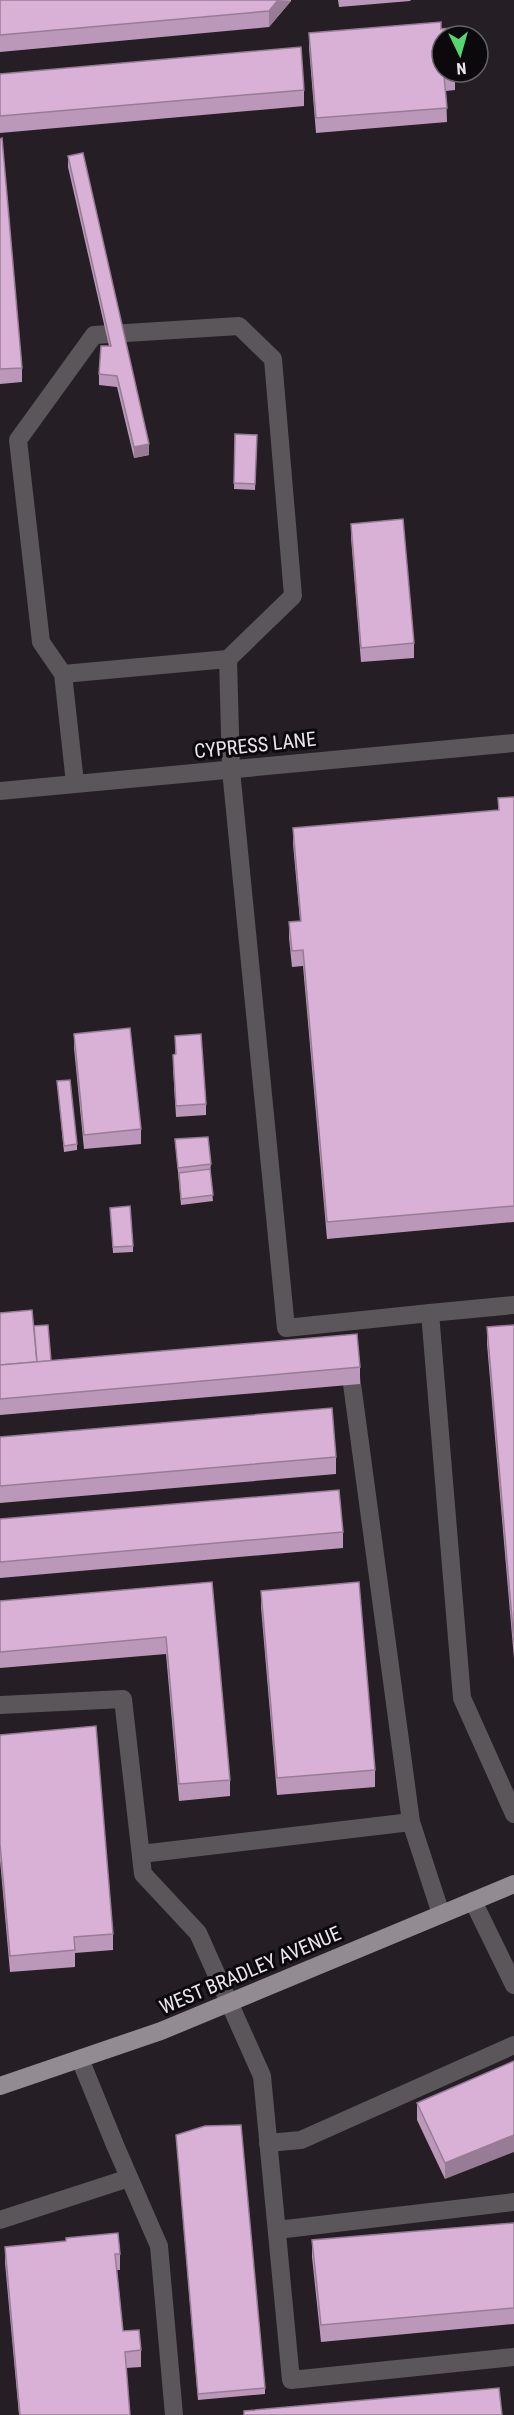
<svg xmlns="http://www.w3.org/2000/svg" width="514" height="2415" viewBox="0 0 514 2415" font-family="'Roboto Condensed',sans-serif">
	<rect width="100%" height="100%" fill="#251e24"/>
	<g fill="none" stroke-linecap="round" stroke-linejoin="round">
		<g stroke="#5a5659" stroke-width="18">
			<polyline points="63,674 228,659"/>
			<polyline points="75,783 63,674 41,642 18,440 94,335 239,326 273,359 293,596 228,659 231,770 286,1328 430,1313"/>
			<polyline points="0,791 514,743"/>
			<polyline points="514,1305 430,1313 462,1698 514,1814"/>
			<polyline points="350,1369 411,1822 441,1914"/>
			<polyline points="0,1705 123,1699 143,1874 198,1933 262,2076 291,2380 514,2357"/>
			<polyline points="141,1854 411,1822"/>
			<polyline points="473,1901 514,1985"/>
			<polyline points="80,2059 115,2145 159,2246 174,2415"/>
			<polyline points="268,2143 301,2140 514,2045"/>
			<polyline points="0,2220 129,2178"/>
			<polyline points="277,2230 514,2202"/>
		</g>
		<polyline stroke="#938b92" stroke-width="18" points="0,2086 161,2031 514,1884"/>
	</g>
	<g fill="#bb98b9">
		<polygon points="0,0 291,0 291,1 269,27 0,52"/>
		<polygon points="338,0 411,0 410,1 339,7"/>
		<polygon points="309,33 455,75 455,90 446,91 447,122 316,133 309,48"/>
		<polygon points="0,74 304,90 304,106 0,133"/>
		<polygon points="0,139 22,368 22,382 0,384"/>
		<polygon points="68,156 149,455 134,458 117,387 99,385 99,374 109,346 68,167"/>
		<polygon points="235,434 257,435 255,490 234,489"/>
		<polygon points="351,524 414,643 414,658 361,662 351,538"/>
		<polygon points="514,797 514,1222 327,1239 303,966 292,967 289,938 289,922 300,921 293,844 293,828 498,810 498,798"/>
		<polygon points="74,1034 141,1129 141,1144 84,1149 74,1048"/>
		<polygon points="175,1036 206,1104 206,1115 176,1117 173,1066 173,1055 175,1054"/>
		<polygon points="57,1081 77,1144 77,1150 64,1152"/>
		<polygon points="175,1139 211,1164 210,1171 213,1201 181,1205"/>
		<polygon points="110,1208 133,1246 133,1252 113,1253"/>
		<polygon points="0,1313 51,1361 360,1367 360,1384 0,1415"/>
		<polygon points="514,1325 514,1659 487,1344 487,1327"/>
		<polygon points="0,1437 336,1457 336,1474 0,1503"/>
		<polygon points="0,1519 343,1532 343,1548 0,1578"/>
		<polygon points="212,1582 230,1780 230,1796 179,1801 166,1654 0,1668 0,1601"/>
		<polygon points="261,1591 375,1770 375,1787 277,1795 261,1607"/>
		<polygon points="0,1735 113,1934 113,1950 75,1953 75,1967 10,1972 0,1860"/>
		<polygon points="514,2061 445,2179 417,2120 417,2103"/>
		<polygon points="176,2135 265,2388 265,2394 198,2400"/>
		<polygon points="514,2223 514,2324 321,2342 312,2257 312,2240"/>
		<polygon points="5,2247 120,2254 120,2270 117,2270 123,2331 141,2350 141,2367 126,2368 130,2415 19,2415 5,2263"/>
	</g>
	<g fill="#987c96">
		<polygon points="278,0 291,1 269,27 269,11"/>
		<polygon points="149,444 149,455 134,458 134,447"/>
		<polygon points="514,2135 514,2152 445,2179 445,2163"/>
	</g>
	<g fill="#d9b1d7" stroke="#987c96" stroke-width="1.5">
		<polygon points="0,0 278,0 269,11 0,35"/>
		<polygon points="441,22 441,29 451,28 452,36 442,36 442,72 455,72 455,75 444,76 447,108 316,118 309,33"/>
		<polygon points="301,47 304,90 0,116 0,74"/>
		<polygon points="2,138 22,368 0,369 0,139"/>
		<polygon points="83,153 149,444 134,447 117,376 99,374 101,346 111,346 68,156"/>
		<polygon points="235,434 257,435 255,484 234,483"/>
		<polygon points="403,519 414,643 361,648 351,524"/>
		<polygon points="514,797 514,1206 327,1222 303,950 292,951 289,922 301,921 293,828 499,810 498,798"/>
		<polygon points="130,1028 141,1129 84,1135 74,1034"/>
		<polygon points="201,1034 206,1104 176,1106 173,1055 176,1054 175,1036"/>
		<polygon points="70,1080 77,1144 64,1146 57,1081"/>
		<polygon points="208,1137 211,1164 178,1168 175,1139"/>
		<polygon points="210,1169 213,1195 181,1199 179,1173"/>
		<polygon points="130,1206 133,1246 113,1247 110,1208"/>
		<polygon points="32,1310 37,1362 0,1365 0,1313"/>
		<polygon points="48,1325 51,1361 37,1362 34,1326"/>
		<polygon points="514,1325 514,1642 487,1327"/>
		<polygon points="357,1334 360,1367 0,1399 0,1365"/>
		<polygon points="332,1408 336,1457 0,1486 0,1437"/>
		<polygon points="339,1490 343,1532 0,1562 0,1519"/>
		<polygon points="212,1582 230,1780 179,1784 166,1637 0,1652 0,1601"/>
		<polygon points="359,1582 375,1770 277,1778 261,1591"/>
		<polygon points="96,1726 113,1934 74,1937 75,1950 10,1956 0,1844 0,1735"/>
		<polygon points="514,2061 514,2135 445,2163 417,2103"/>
		<polygon points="241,2125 265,2388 198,2394 176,2135 205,2126"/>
		<polygon points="514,2223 514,2308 321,2325 312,2240"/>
		<polygon points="118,2233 120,2254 115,2254 123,2331 139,2330 141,2350 125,2352 130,2415 20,2415 5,2247 66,2241 66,2238"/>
		<polygon points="499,2388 502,2415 244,2415 244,2411"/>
	</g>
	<g text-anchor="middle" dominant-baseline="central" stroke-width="6" stroke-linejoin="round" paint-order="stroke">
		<g font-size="20" fill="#eae5ea" stroke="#0c090c">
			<text transform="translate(255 745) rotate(-6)">CYPRESS LANE</text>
			<text transform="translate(250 1970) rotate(-23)">WEST BRADLEY AVENUE</text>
		</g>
	</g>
	<g transform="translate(460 54) rotate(175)"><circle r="28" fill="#0c090c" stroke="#656165" stroke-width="1.5"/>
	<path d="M0-4.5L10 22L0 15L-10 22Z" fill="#57d570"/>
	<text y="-9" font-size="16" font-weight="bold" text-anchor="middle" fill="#eae5ea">N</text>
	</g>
</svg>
